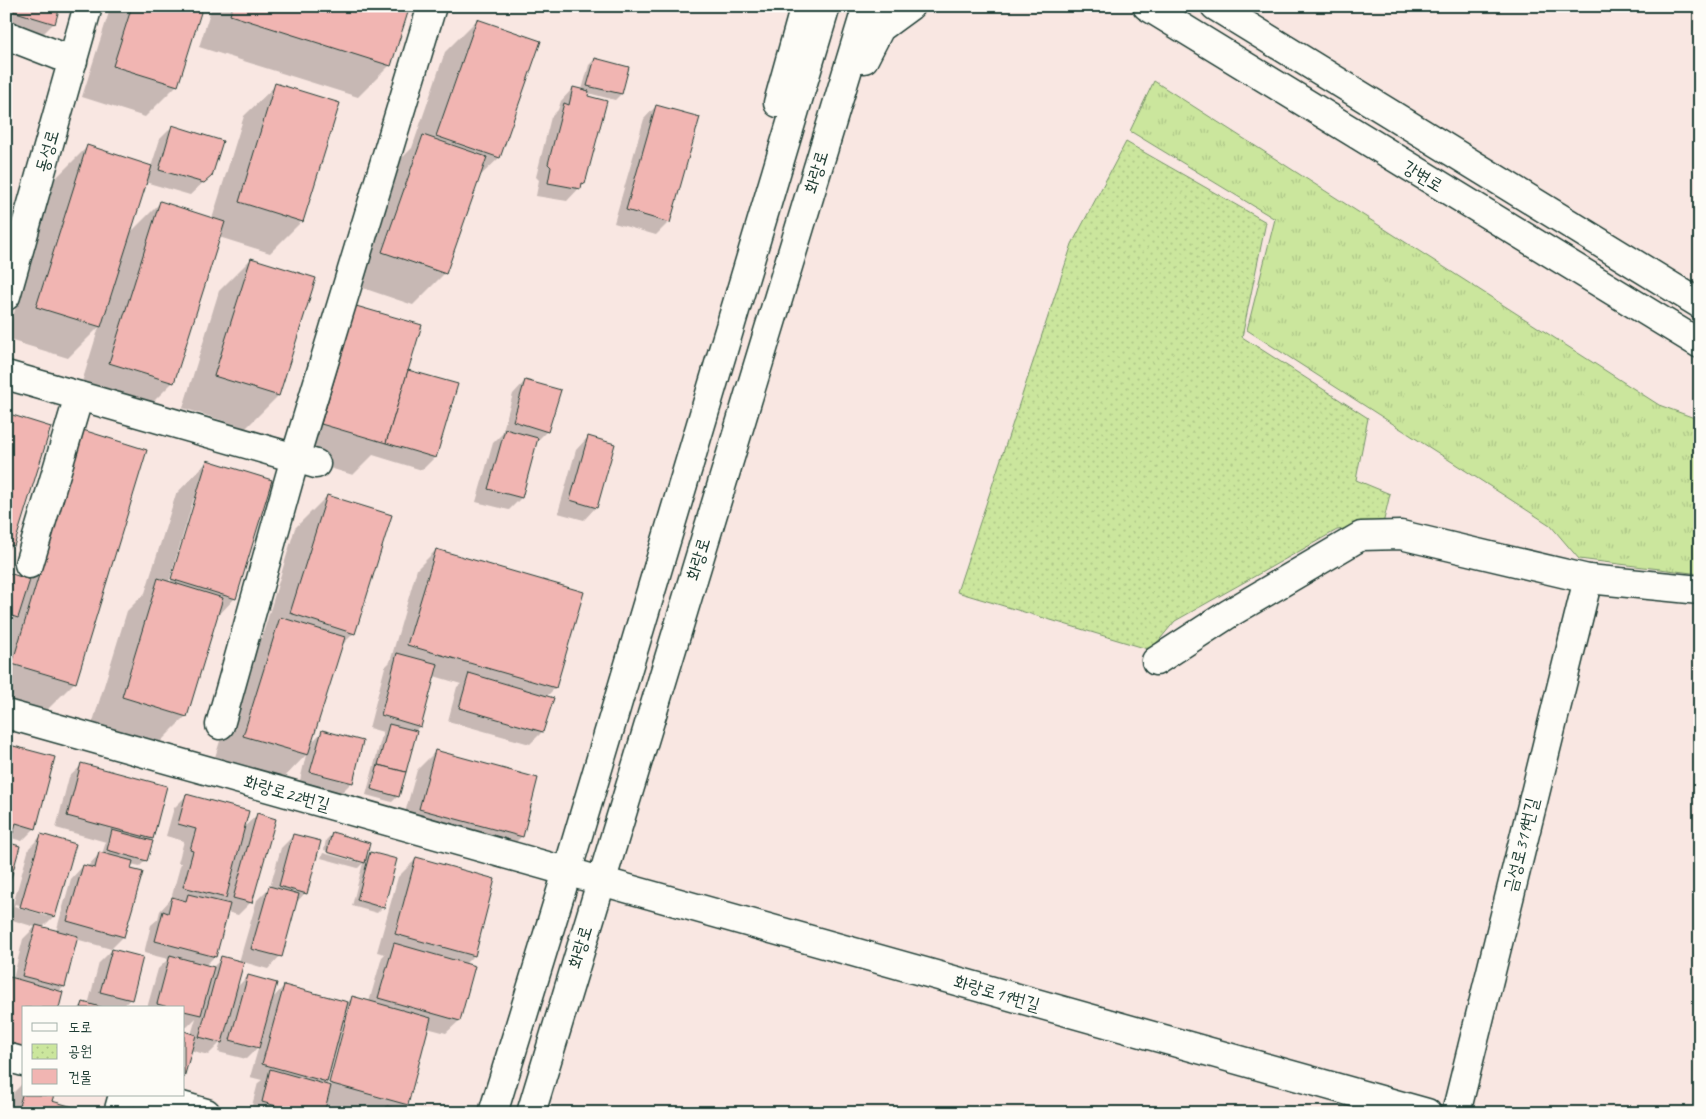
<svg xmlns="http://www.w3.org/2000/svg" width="1706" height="1119" viewBox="0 0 1706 1119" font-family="Caveat,'Poor Story',sans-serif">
	<defs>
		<pattern id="grass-tufts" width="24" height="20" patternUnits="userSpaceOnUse" patternTransform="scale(1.25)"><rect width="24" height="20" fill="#cbe69d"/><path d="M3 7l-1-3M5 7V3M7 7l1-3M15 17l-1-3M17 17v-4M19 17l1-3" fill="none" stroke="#aec688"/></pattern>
		<pattern id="park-dots" width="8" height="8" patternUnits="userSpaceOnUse" patternTransform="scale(1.25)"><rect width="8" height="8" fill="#cbe69d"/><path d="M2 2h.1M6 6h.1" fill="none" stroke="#aec688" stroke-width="1.8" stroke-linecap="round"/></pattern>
	</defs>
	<rect width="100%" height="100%" fill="#f9e7e2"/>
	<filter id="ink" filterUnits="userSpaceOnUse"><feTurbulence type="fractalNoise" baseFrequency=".02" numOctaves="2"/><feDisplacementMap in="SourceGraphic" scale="10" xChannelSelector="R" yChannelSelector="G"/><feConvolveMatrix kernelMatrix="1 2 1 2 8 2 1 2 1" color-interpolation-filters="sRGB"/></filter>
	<g filter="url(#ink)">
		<polygon fill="url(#grass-tufts)" stroke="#759268" points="1154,81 1659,405 1700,420 1700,574 1579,559 1550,525 1247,330 1275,219 1130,131"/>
		<polygon fill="url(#park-dots)" stroke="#759268" points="1126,142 1266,222 1242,337 1368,418 1356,480 1390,494 1383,524 1337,530 1175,621 1151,650 957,592 1072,244"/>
		<g fill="#0003" fill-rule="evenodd">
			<polygon points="6,6 54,23 22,55 6,50"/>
			<polygon points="111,6 202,6 177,85 145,117 82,97"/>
			<polygon points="212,6 408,6 390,65 358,97 199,47"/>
			<polygon points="477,20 499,158 479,177 445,273 413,305 351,284 392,168 412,148 445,52"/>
			<polygon points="595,59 628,68 621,94 615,100 588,93 584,183 567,201 536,196 539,180 536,177 551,117 558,110 561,101 573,88 582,90 589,65"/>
			<polygon points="276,85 302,221 270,253 219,237 173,382 141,414 78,395 99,327 68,358 6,339 55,179 87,147 151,167 160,139 172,127 211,175 190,195 145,182 129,234 160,203 212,219 244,116"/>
			<polygon points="656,106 669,222 656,235 614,223 644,119"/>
			<polygon points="251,259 278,396 246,428 183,408 219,291"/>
			<polygon points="356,307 406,374 435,457 422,470 373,455 353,475 290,456 325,339"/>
			<polygon points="525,381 547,431 536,442 521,498 509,510 476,502 493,443 502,434 513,394"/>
			<polygon points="6,415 13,545 6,552"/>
			<polygon points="588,437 596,507 584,520 558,513 576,450"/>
			<path d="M 207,462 L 235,598 L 216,618 L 186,716 L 154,748 L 91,728 L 127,611 L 145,593 L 176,494 ZM 194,498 L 197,498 L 170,585 L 168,585 Z"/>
			<polygon points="52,464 75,682 43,714 6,703 6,574 17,577"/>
			<polygon points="327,496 354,633 341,646 311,743 322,732 362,742 351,783 339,795 299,785 306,755 275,787 212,767 248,650 262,637 295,528"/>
			<polygon points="436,550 555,688 546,697 552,699 542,732 530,744 448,721 457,687 461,684 434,676 420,726 414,732 398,796 392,802 366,795 383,732 369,728 385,667 390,662 417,569"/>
			<polygon points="6,745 35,828 22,841 8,837 6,839"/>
			<polygon points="436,751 522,836 503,855 401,827 417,770"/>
			<path d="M 82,765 L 152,839 L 149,841 L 146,860 L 140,866 L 131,864 L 123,937 L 111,949 L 76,939 L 64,987 L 58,992 L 24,1008 L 6,1060 L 6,982 L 13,979 L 23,939 L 35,927 L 9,919 L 29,848 L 42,835 L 54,916 L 42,928 L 56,932 L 71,879 L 83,866 L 87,867 L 100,853 L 102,854 L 106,842 L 56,828 L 69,777 ZM 15,904 L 47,913 L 47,916 L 14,906 Z"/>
			<path d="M 186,796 L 243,828 L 257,815 L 251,902 L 238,915 L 227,912 L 215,956 L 205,966 L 212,968 L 222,958 L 239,962 L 257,900 L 270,887 L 281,848 L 294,835 L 305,893 L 295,904 L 280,956 L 268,969 L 243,962 L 235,989 L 248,976 L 271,1000 L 284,986 L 347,1003 L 353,997 L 369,1002 L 382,957 L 385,954 L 377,952 L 398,877 L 416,859 L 474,955 L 464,965 L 459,1021 L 446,1033 L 427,1028 L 406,1104 L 400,1111 L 407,1113 L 350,1113 L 325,1105 L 323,1113 L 250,1113 L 258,1083 L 262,1080 L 250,1077 L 259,1046 L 246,1059 L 218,1052 L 221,1042 L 208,1055 L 190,1050 L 184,1073 L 184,1032 L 191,1035 L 196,1018 L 187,1027 L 184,1027 L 184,1008 L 147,1008 L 158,969 L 168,959 L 144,953 L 151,925 L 158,919 L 160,911 L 171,899 L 181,863 L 178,863 L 184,841 L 166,836 L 174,808 ZM 345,1018 L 348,1018 L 329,1090 L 326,1089 Z"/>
			<polygon points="332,834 365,859 370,853 383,907 377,913 352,906 363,863 358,868 321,858 323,853 362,863 362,860 324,850 326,840"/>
			<polygon points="112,950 130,999 122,1008 79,1008 83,1003 88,1005 99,963"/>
			<polygon points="24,1082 24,1095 70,1113 9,1113 14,1092"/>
		</g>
		<g fill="#f1b5b2" stroke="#1f3d34">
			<polygon points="6,6 60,6 55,24 6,9"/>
			<polygon points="132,6 203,6 178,86 113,66"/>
			<polygon points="233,6 410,6 391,66 230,15"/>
			<polygon points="477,19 541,41 500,158 436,136"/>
			<polygon points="595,58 629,67 622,94 587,86"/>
			<polygon points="275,83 340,103 303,222 239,202"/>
			<polygon points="573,87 589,91 588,96 607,101 585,184 582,183 581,189 548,183 551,167 548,164 564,103 569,105"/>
			<polygon points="656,105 700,117 670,223 626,210"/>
			<polygon points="172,125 223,141 212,176 204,183 159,170"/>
			<polygon points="423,135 487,157 446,274 382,252"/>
			<polygon points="87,145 152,166 101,327 36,307"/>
			<polygon points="160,201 225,222 174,383 109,363"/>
			<polygon points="251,258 316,278 279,396 214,376"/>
			<polygon points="356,306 422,325 386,443 321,424"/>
			<polygon points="408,370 458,384 436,458 386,443"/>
			<polygon points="525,380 561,390 548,432 513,421"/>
			<polygon points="6,413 51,427 14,546 6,544"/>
			<polygon points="505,429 538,438 522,498 488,489"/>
			<polygon points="83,430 147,450 76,683 12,664"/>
			<polygon points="588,436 615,444 597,508 570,500"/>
			<polygon points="207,460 272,480 236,599 171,579"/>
			<polygon points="327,495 392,515 355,634 290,613"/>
			<polygon points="436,549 584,592 556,688 407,645"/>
			<polygon points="6,572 30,580 18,618 6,614"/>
			<polygon points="158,578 223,598 187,717 122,697"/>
			<polygon points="280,617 345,637 308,755 243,736"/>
			<polygon points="397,653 438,664 421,727 381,715"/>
			<polygon points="469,673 554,698 543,732 459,708"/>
			<polygon points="389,724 417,731 406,772 378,765"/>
			<polygon points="322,730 363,741 353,783 310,772"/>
			<polygon points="6,744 55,757 36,829 16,823 13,833 6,832"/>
			<polygon points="435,750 538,778 523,837 419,809"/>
			<polygon points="81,763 167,786 153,839 67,816"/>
			<polygon points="378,765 406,772 399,797 371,789"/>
			<polygon points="186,794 249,811 226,898 183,887 193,851 190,850 196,829 178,824"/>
			<polygon points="257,813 276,819 252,903 233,898"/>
			<polygon points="112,830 153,841 147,861 107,850"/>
			<polygon points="332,832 370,843 365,863 327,852"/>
			<polygon points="41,834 76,844 55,917 20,907"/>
			<polygon points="293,834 321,841 307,894 279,886"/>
			<polygon points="6,842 20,846 6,896"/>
			<polygon points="99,852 133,861 131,869 143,872 124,937 67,921 83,865 95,868"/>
			<polygon points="370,852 397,859 384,908 357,900"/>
			<polygon points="416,857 495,879 475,956 395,934"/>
			<polygon points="269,886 299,894 282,957 251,949"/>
			<polygon points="188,894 230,904 216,957 155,941 163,911 168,913 172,897 186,901"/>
			<polygon points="36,925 78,936 65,987 22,976"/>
			<polygon points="394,943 475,966 460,1021 378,998"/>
			<polygon points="112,949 143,957 132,1000 100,992"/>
			<polygon points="170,955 214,967 201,1015 184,1011 184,1008 172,1008 157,1004"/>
			<polygon points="221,956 244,962 222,1043 199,1037"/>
			<polygon points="248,975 277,983 259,1048 230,1040"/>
			<polygon points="10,977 63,992 59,1008 24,1008 24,1049 6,1044 6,991"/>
			<polygon points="284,985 348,1002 327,1082 262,1064"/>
			<polygon points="352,996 431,1018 408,1105 329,1083"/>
			<polygon points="83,1002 104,1008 81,1008"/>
			<polygon points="184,1031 196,1035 184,1078"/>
			<polygon points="270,1069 331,1086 324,1113 302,1113 262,1102"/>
			<polygon points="24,1088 24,1095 54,1095 52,1101 73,1107 71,1113 17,1113"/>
			<polygon points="387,1106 411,1113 384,1113"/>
		</g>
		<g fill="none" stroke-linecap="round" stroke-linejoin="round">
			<defs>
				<g id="minor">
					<polyline points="1147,6 1700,344"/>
					<polyline points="1215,6 1700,304"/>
					<polyline points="6,35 73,61"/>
					<polyline points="864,59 880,28 910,6"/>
					<polyline points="778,103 805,6"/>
					<polyline points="6,296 88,6"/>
					<polyline points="6,375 316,464"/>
					<polyline points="29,564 79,396"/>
					<polyline points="1156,661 1230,613 1361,536 1401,535 1588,579 1700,590"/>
					<polyline points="6,714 1427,1113"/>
					<polyline points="220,725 295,458 432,6"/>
					<polyline points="6,1057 24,1062"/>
					<polyline points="143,1095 206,1113"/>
					<polyline points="118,1113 123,1095"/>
					<polyline points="493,1113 567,872 826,6"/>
					<polyline points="531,1113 867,6"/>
					<polyline points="1456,1113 1588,579"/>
				</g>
			</defs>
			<use href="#minor" stroke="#1f3d34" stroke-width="31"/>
			<use href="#minor" stroke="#fdfcf7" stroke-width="28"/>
		</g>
	</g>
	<g text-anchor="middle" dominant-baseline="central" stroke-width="4" stroke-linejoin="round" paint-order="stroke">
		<g font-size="18" fill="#1f3d34" stroke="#fdfcf7">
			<text transform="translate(47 151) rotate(-74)">동성로</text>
			<text transform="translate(816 172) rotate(-73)">화랑로</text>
			<text transform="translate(1423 176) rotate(31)">강변로</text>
			<text transform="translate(698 559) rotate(-73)">화랑로</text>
			<text transform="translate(287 793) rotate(16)">화랑로22번길</text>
			<text transform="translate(1521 845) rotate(-76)">금성로319번길</text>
			<text transform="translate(580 947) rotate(-73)">화랑로</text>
			<text transform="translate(997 993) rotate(16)">화랑로19번길</text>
		</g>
	</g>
	<rect width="1706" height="1119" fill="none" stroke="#fdfcf7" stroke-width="25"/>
	<rect x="12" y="12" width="1681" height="1094" fill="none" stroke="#1f3d34" stroke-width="2" filter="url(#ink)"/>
	<rect x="22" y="1006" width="162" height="90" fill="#fdfcf7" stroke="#a4b0a9"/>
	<rect x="32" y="1023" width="25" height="8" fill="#fdfcf7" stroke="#a4b0a9"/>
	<text x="68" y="1032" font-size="15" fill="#1f3d34">도로</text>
	<rect x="32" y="1044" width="25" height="15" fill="url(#park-dots)" stroke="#a4b0a9"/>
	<text x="68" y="1056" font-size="15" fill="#1f3d34">공원</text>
	<rect x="32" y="1069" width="25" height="15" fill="#f1b5b2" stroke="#a4b0a9"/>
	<text x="68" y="1082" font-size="15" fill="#1f3d34">건물</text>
</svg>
